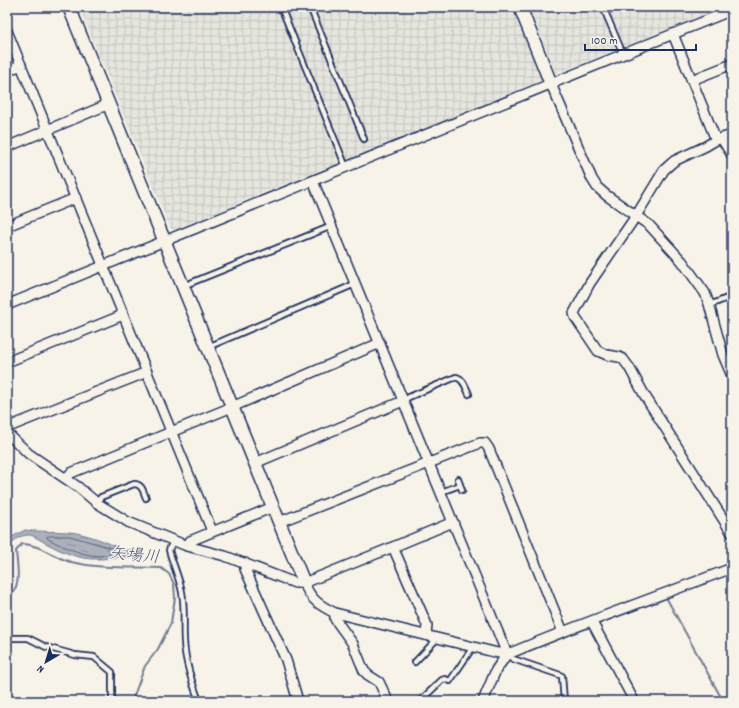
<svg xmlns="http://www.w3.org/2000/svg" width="739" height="708" viewBox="0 0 739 708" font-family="Dekko,'Klee One',sans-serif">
	<defs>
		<pattern id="industrial-grid" width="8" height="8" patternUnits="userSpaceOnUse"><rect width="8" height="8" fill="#e6e5de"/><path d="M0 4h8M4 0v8" fill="none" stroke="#c5c5c1"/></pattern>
		<pattern id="water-ripples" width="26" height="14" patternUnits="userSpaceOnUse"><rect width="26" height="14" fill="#acb0b9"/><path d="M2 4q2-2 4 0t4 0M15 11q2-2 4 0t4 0" fill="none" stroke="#8b909a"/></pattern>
	</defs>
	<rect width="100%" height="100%" fill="#f7f3e8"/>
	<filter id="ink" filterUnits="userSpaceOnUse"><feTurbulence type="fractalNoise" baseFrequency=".025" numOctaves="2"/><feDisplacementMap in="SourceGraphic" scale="8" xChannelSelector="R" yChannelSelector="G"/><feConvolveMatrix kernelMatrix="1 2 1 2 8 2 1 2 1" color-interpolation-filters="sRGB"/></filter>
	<g filter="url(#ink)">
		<g fill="url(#industrial-grid)">
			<polygon points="79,7 513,7 541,76 540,81 344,161 250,198 176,231 170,228"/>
			<polygon points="529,7 722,7 556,74"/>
		</g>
		<path fill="url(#water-ripples)" stroke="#727c95" d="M 25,530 C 40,532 54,531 69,532 C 84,533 112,543 124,551 L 133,549 L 135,552 L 129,557 C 116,556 105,560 92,559 C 70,558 50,545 31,535 C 16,535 12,541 8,555 L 8,539 Z"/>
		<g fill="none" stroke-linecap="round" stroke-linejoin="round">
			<path stroke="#556382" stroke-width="1" d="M 49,536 L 70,536 L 108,547 L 114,549 L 115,551 C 98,564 64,547 48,539 L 47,537 Z"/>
			<g stroke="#727c95" stroke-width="2">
				<path d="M 7,597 C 23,588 17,567 16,551 L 22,544 C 39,544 55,558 71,562 C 100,569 132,567 161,568 L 169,574 L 174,584 L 175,598 L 172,616 L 171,623 L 158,649 L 145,666 L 132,701"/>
				<polyline points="667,599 723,701"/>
			</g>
			<defs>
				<g id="lane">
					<polyline points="281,7 346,167"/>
					<polyline points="310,7 364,139"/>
					<polyline points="603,7 623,54"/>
					<polyline points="183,286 332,226"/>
					<polyline points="709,304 715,303 732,296"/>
					<polyline points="208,347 355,284"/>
					<path d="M 403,401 L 409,397 L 456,377 C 464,379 466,388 469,394"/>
					<polyline points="458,479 462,490"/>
					<polyline points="441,492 460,485"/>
					<path d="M 97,503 L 101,497 L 134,484 C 142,484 143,491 146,498"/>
					<path d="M 173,541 L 169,550 C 173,565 179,577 182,592 C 185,608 183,624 184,641 C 185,662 192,682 199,701"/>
					<polyline points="7,639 13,638 28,638 46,647 75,655 94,657 112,672 112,701"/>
					<polyline points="507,654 513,659 560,675 562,676 564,701"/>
					<polyline points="415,662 435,641 436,638"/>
					<polyline points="420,701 442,680 445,679 450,681 473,647"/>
				</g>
				<g id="street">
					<polyline points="7,31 212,531"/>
					<polyline points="673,34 716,140"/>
					<polyline points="7,71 21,65"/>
					<polyline points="692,80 732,64"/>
					<polyline points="551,84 592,179 597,187 606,195 649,225 682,261 705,293 709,304 723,355 732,376"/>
					<polyline points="732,135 716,140 706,146 674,161 664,170 636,216 590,283 574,313 575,317 598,351 607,355 619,357 623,359 629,367 645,396 732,533"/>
					<polyline points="722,139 732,155"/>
					<polyline points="7,147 109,104"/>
					<polyline points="313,181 507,654"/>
					<polyline points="7,226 76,198"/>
					<polyline points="7,305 732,10"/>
					<polyline points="7,362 123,315"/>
					<polyline points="7,429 11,426 147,372"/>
					<polyline points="7,433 29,454 78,487 97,503 128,522 187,546 225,556 295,583 304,583 393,547"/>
					<polyline points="255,463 403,401"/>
					<polyline points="66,478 71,473 232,407 380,343"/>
					<polyline points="279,522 480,443 485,443 489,449 563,632"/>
					<polyline points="187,546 190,541 273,507"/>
					<polyline points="245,563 245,569 286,660 298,701"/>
					<path d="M 304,583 C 311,600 319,605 335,613 L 498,653 L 513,652 C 585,622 659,596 732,568"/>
					<polyline points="335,613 335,619 353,644 364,671 368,675 379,682 388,701"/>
					<polyline points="592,622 634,701"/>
					<polyline points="426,635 427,625 393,547 453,522"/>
					<polyline points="483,701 496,670 507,654"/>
				</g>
				<g id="secondary">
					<polyline points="69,7 304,583"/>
					<polyline points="520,7 551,84"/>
				</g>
			</defs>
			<use href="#lane" stroke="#1b2f5e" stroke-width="8"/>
			<use href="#street" stroke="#1b2f5e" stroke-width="12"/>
			<use href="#secondary" stroke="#1b2f5e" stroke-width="15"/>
			<use href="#lane" stroke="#f7f3e8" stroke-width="4.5"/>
			<use href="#street" stroke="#f7f3e8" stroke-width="9"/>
			<use href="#secondary" stroke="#f7f3e8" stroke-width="12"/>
		</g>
	</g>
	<g text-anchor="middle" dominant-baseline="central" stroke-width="3" stroke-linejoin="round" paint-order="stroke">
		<g font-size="17" font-style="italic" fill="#465679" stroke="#f7f3e8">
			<text transform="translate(134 557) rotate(5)">矢場川</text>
		</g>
	</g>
	<rect width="739" height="708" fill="none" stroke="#f7f3e8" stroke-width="24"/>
	<rect x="12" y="12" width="715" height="684" fill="none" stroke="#1b2f5e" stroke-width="1.5" filter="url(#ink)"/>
	<g transform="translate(46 662) rotate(218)" stroke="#f7f3e8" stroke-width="3" paint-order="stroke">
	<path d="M0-3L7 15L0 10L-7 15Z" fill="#1b2f5e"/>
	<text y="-6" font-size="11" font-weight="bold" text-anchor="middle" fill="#1b2f5e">N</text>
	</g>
	<path d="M585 44v6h111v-6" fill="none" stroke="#1b2f5e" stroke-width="2"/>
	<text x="591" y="44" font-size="12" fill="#1b2f5e" stroke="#f7f3e8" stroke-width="3" paint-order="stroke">100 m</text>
</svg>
